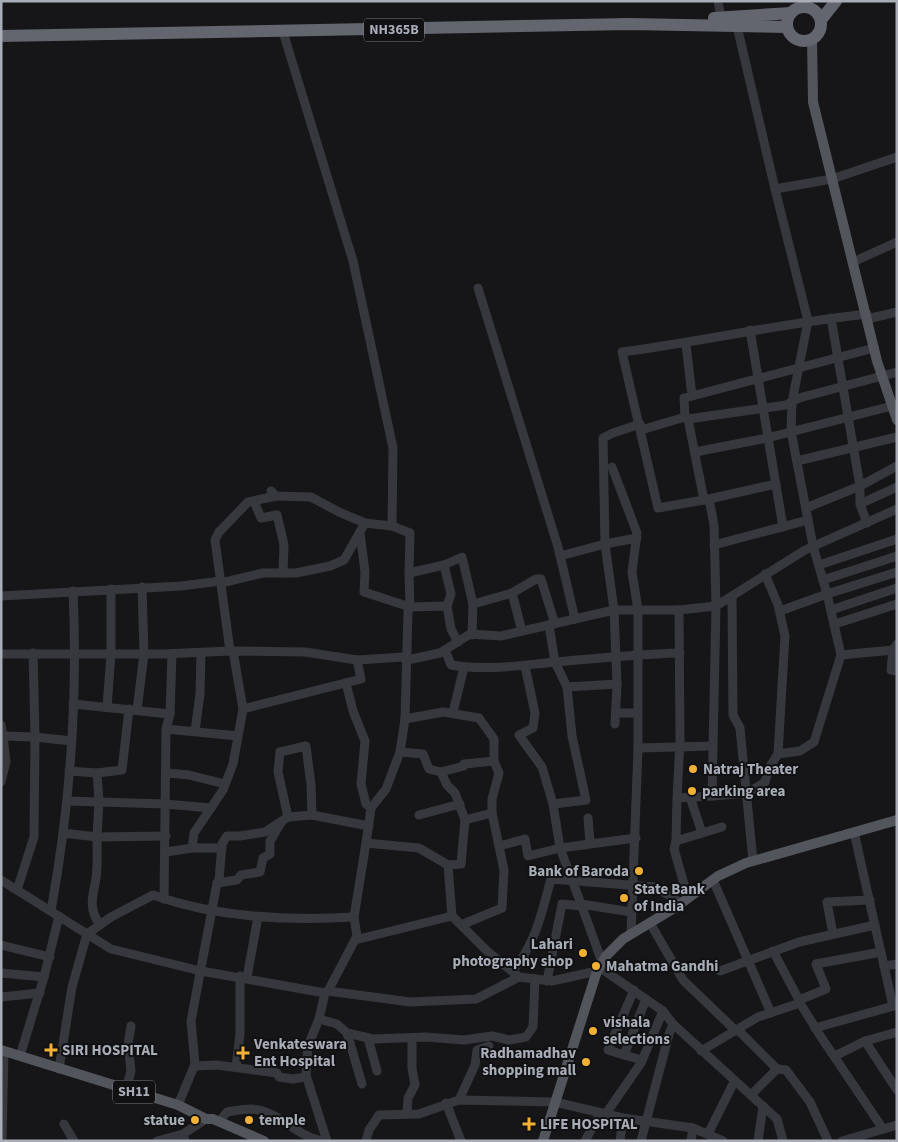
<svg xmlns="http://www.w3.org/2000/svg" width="898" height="1142" viewBox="0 0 898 1142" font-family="'Source Sans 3',sans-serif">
	<rect width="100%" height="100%" fill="#161618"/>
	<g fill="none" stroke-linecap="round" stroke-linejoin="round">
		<g stroke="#37383d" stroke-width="9">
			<polyline points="718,1 721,18"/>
			<polyline points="737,26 775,189"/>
			<polyline points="283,32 353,261 393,448 392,526 410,533 409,573"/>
			<polyline points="897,157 832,179 775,189 808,321 792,402 791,431 813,546 827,594 897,572"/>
			<polyline points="853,262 897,242"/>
			<polyline points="478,288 558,547 575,619"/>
			<path d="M 867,314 C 784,323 704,341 622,352 L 658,508 L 709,499 L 714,525 L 716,606 L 805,550 L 897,509"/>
			<polyline points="831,318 860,486 860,504 867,523"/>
			<polyline points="867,319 897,312"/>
			<polyline points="750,330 783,527"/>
			<polyline points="692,396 874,348"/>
			<polyline points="685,417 684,398 692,396 686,344"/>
			<polyline points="688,419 786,405 799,398 897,372"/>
			<polyline points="641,430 685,417 688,419 704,500"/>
			<polyline points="695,452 767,438 892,406"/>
			<polyline points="797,461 897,437"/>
			<polyline points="612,467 637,533 632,572 638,610 638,748 631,934"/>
			<polyline points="271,491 276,496 311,497 339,512 365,523 392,526"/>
			<polyline points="709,499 776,484"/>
			<polyline points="254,501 261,518 277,515 284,545 283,573"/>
			<polyline points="862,503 897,487"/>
			<polyline points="806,508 860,486 897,466"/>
			<polyline points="360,533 365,572 364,592 410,607 447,606"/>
			<polyline points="714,545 808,520"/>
			<polyline points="560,556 605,544 637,538"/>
			<polyline points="444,565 409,573 410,607 408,612 405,719 400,752 386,789 371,808 366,843 419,848 448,865 452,916 487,951 519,977 552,981 597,971"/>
			<polyline points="819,565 897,539"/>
			<polyline points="765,574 778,605 785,636 778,754 800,751 814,742 841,655"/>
			<polyline points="823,580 897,556"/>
			<polyline points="221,583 263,573 296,573 330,566 344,560 365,523"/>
			<polyline points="512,593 536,579 541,579 555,624"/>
			<polyline points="1,596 181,586 221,581"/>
			<polyline points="732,597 733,715 740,728 753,861"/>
			<polyline points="831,610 897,588"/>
			<polyline points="780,611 827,594 841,655 893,650 897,644"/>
			<polyline points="835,624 897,604"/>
			<polyline points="549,625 555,662 567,687"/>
			<polyline points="472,635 473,604 512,593 522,631"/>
			<polyline points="458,642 451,629 447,606 451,594 444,565 462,557 473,604"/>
			<path d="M 445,650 L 451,665 C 487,671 521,665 557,662 C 598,658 639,654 680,653"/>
			<polyline points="893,650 891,670 897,671"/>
			<polyline points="230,651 215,540 219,532 248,502 276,496"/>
			<polyline points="1,654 163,654 230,651 305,652 357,660 403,657 407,660 440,653 470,634 501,636 614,610 679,610"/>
			<polyline points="525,666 535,713 533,728 519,735 542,767 553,804 560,848 581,904"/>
			<polyline points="346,683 353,711 365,741 361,784 366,804 371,808"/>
			<polyline points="73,704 170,714"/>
			<polyline points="107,707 111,654 111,589"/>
			<polyline points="243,709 361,679 357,660"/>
			<polyline points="137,710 144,654 142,587"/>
			<polyline points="453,712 464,667"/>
			<polyline points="616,713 638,713"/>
			<polyline points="405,719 443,712 479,718 494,739 494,761 499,773 492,799 492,813 504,870 502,908 461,925"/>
			<polyline points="615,724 617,684"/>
			<polyline points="1,725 3,736"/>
			<polyline points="166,729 238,736"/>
			<polyline points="195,731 200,694 201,653"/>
			<polyline points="638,748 713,746"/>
			<polyline points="400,752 423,754 429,769 441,772 464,766 464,764 494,761"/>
			<polyline points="69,771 97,773 122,770 129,709"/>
			<polyline points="441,772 447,785 455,793 465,820"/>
			<polyline points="167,773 189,775 225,784"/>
			<polyline points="1,782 6,762 3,736 35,737 33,653"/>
			<polyline points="712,796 748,793 765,782 769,768 778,754"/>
			<polyline points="690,797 702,833"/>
			<polyline points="677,798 680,740 679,610 716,606 712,796 677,798 676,841 722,827"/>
			<polyline points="67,801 165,804 211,808"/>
			<polyline points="553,804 586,800 572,736 567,687 617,684 614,610 605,544 603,438 613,433 640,424"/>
			<polyline points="419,815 460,804"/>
			<polyline points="288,817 278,772 280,752 306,746 311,785 312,815"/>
			<polyline points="588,818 590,843"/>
			<polyline points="854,832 884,966"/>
			<polyline points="63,833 97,837 99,801 97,773"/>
			<polyline points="676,841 674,849 688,898"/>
			<polyline points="499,846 525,839 528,856 560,848 636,838"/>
			<polyline points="222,848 192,848 194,833 223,790 233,764 243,709 233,651"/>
			<polyline points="166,852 192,848"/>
			<polyline points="448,865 461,864 465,820 492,813"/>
			<polyline points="1,880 111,949 201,971 325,993"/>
			<polyline points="713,880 771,1013"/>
			<polyline points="217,883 237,880 241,875 260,872 263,858 270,854 270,841 281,823"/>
			<polyline points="17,890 34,837 35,737 72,741"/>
			<polyline points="164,899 166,729 170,714 172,654"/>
			<path d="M 51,911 C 70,806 78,698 73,591"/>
			<polyline points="650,923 683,980 736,1031"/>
			<path d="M 99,924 C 88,906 93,897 96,878 C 98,865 97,850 97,837 L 166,836"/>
			<polyline points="833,934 827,902 870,900"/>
			<polyline points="355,940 452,916"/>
			<polyline points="1,945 50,957"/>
			<polyline points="773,951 799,1000"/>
			<polyline points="602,962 581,904 631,912"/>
			<polyline points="599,967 663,1011"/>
			<path d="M 512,971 C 535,946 542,912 551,879 L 655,887 L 681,903"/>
			<polyline points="720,971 799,942 875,925"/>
			<polyline points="1,973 44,977"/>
			<polyline points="247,977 258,917"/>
			<polyline points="547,981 562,904 582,906"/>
			<polyline points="328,991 410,1002 476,999 519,977"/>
			<polyline points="1,997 40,993"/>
			<polyline points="800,1003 799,1000 826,989 816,964 881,952"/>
			<polyline points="893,1006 884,966 897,964"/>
			<polyline points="319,1019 337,1024 347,1033 373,1039 426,1037 464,1040 492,1036 509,1040 526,1037 533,1027 535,979"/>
			<polyline points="815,1028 897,1005"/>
			<polyline points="738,1030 777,1069"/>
			<polyline points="897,1032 865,1041 897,1090"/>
			<polyline points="347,1033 362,1084"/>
			<polyline points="368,1038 377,1071"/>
			<polyline points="701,1051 758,1017 800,1003 821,1037 883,1129"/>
			<polyline points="624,1055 608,1050 634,990"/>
			<polyline points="20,1056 44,977 59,916"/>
			<polyline points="835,1056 865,1041"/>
			<polyline points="642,1060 624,1055 646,999"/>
			<polyline points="195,1066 217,1065 277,1073 279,1077 293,1079 306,1077"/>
			<polyline points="236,1067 240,1034 240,976"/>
			<path d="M 59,1069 L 72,987 L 87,934 L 111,917 L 153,895 C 218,918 287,921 354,917"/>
			<polyline points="126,1089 131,1071 128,1044 131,1026"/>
			<polyline points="751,1095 777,1069 786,1070 810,1102 828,1141"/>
			<polyline points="459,1100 475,1065 477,1050 489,1046"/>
			<polyline points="446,1103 461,1141"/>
			<polyline points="178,1105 195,1064 191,1021 217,883 219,880 222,844 227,836 240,836 265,832 288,817 312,815 369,826"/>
			<polyline points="407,1113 408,1098 415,1085 412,1068 412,1038"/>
			<polyline points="605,1115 641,1063 663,1011 673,1024"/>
			<path d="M 219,1122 L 227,1112 C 234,1111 243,1109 251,1109 C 279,1110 297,1138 324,1141"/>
			<polyline points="64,1124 74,1141"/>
			<polyline points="708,1134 734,1082"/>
			<polyline points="2,1141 4,1051"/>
			<polyline points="157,1141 183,1134"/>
			<polyline points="185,1141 183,1134 206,1119"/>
			<polyline points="327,1141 306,1075 308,1046 319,1019 325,993 328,991 357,936 354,917 366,843"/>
			<polyline points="366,1141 369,1130 379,1115 419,1114 459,1100 555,1102 623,1118 693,1128 723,1141"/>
			<polyline points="585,1141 600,1114"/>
			<polyline points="620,1141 623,1118"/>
			<polyline points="641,1141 669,1034 673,1024 777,1119 783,1141"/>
			<polyline points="691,1141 693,1128"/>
			<polyline points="758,1141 763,1106"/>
			<polyline points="842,1141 897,1125"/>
		</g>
		<g stroke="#53555c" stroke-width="10">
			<polyline points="812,39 813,102 877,361 897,420"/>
			<polyline points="1,1050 178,1105 206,1119 213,1119 264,1141"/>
			<polyline points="543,1141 597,971 606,956 623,939 676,907 718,876 746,863 897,820"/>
		</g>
		<g stroke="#63666e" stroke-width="12">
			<circle cx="804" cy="24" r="17"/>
			<polyline points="714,18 791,13"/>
			<polyline points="821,20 836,1"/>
			<polyline points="1,36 629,24 787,27"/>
		</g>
	</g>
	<g fill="#f2b134" stroke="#111113" stroke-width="2">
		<circle cx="693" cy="769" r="5"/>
		<circle cx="692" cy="791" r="5"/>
		<circle cx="639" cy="871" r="5"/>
		<circle cx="624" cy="898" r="5"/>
		<circle cx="583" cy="953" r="5"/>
		<circle cx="596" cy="966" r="5"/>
		<circle cx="593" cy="1031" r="5"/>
		<path d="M48.5 1042.5h5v5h5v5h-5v5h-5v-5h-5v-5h5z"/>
		<path d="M240.5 1045.5h5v5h5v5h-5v5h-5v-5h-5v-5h5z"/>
		<circle cx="586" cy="1062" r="5"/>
		<circle cx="195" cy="1120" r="5"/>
		<circle cx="249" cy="1120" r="5"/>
		<path d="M526.5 1116.5h5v5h5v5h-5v5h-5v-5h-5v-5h5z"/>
	</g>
	<g text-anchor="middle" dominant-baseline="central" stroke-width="4" stroke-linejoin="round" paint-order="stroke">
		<g fill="#111113" stroke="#7b7e86" stroke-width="1">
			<rect x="364" y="18.5" width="60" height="23" rx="4"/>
			<rect x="113" y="1080.5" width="42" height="23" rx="4"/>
		</g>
		<g font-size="14" font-weight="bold" fill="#a8adb8">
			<text x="394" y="30">NH365B</text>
			<text x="134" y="1092">SH11</text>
		</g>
		<g font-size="15" font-weight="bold" fill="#a8adb8" stroke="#111113" text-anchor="start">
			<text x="703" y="769">Natraj Theater</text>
			<text x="702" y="791">parking area</text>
			<text x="629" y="871" text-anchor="end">Bank of Baroda</text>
			<text x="634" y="889">State Bank<tspan x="634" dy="17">of India</tspan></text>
			<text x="573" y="944" text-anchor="end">Lahari<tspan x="573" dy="17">photography shop</tspan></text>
			<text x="606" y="966">Mahatma Gandhi</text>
			<text x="603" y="1022">vishala<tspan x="603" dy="17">selections</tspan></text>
			<text x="254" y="1044">Venkateswara<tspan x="254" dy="17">Ent Hospital</tspan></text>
			<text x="62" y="1050">SIRI HOSPITAL</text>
			<text x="576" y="1053" text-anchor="end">Radhamadhav<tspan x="576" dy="17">shopping mall</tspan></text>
			<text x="185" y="1120" text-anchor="end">statue</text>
			<text x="259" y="1120">temple</text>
			<text x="540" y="1124">LIFE HOSPITAL</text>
		</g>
	</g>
	<rect width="898" height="1142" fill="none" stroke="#a8adb8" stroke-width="5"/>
</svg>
